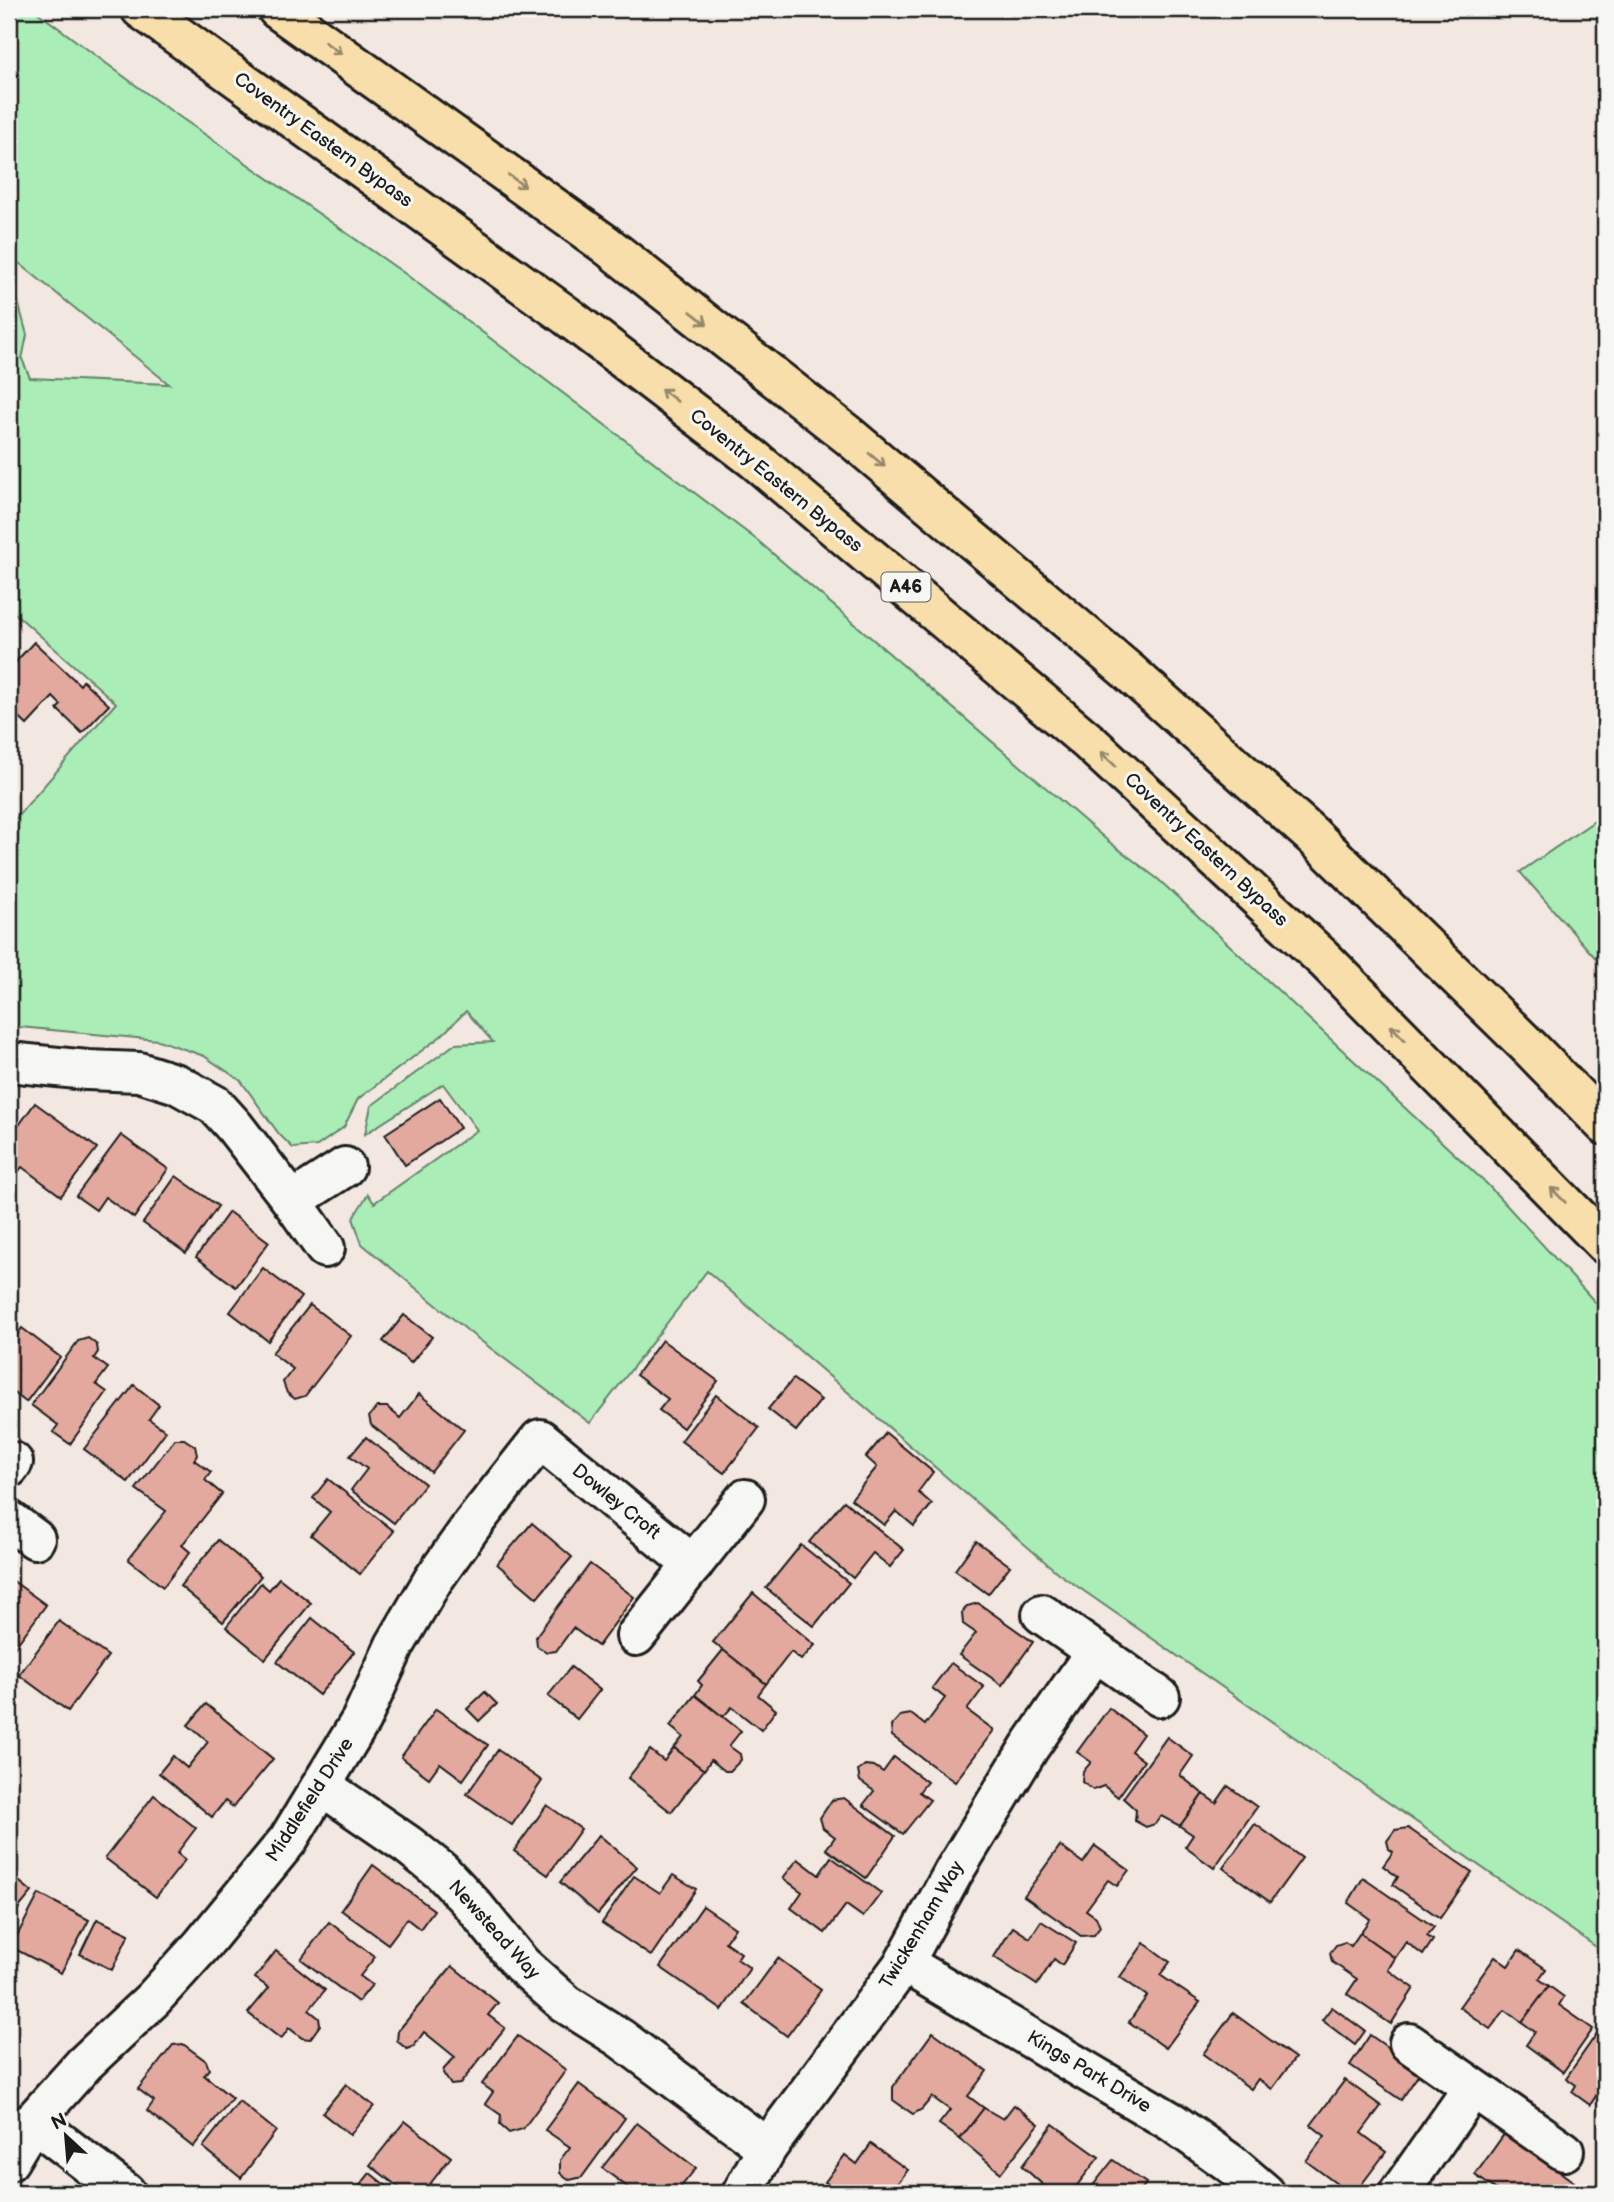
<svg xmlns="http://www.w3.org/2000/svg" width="1614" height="2202" viewBox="0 0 1614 2202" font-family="'Balsamiq Sans',sans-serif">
	<rect width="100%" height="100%" fill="#f2e7e1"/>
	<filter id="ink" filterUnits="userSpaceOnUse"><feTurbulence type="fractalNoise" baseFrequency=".0143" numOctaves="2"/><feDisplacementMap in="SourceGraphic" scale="14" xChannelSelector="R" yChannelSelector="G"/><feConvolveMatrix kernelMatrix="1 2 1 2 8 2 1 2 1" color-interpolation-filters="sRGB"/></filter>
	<g filter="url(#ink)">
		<g fill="#abedb7" stroke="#64846a" stroke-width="2">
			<polygon points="9,9 33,9 157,101 404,273 757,540 1108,841 1159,880 1488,1185 1605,1313 1605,1953 1058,1573 707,1271 590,1423 473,1335 362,1244 353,1218 368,1194 374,1203 477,1130 443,1084 365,1134 371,1106 455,1044 493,1042 466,1011 441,1036 358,1099 344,1127 317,1146 293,1148 279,1134 241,1081 204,1056 158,1040 9,1026 9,826 116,703 9,608 9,276 13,283 27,335 22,359 30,378 169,384 9,255"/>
			<polygon points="1605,814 1605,969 1520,872"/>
		</g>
		<g fill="#e3a99e" stroke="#1c1c1c" stroke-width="2">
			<polygon points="34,642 80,685 83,681 109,705 82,733 57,709 61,705 53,697 27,725 9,708 9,669"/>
			<polygon points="440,1098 460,1128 405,1165 385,1134"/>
			<polygon points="35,1103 97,1148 61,1196 22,1167 9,1183 9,1139"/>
			<polygon points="121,1135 168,1169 134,1218 105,1197 96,1210 76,1196"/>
			<polygon points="176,1176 218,1206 186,1253 143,1223"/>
			<polygon points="229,1212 269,1242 236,1287 196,1257"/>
			<polygon points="263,1268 301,1297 268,1341 230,1312"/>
			<polygon points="310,1305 351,1336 305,1396 295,1399 287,1393 283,1382 293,1369 272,1353"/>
			<polygon points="9,1311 15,1318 17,1327 9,1338"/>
			<polygon points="404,1315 432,1337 411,1363 383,1341"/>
			<polygon points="22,1328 60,1357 26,1402 9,1389 9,1346"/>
			<polygon points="88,1338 97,1345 98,1352 94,1358 108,1368 96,1384 107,1392 70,1444 53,1432 58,1425 31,1405 78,1341"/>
			<polygon points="662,1340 718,1381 683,1428 659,1410 668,1399 636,1375"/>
			<polygon points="793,1379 821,1400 796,1431 768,1409"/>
			<polygon points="134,1385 159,1405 149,1419 166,1431 128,1482 84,1449"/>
			<polygon points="419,1394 464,1430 431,1472 371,1425 369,1416 377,1407 387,1407 400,1418"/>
			<polygon points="716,1395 759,1428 724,1473 681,1441"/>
			<polygon points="886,1433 933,1472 918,1492 932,1504 914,1526 896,1511 884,1525 851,1499 877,1467 866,1457"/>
			<polygon points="366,1437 425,1484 394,1523 351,1490 367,1469 350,1456"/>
			<polygon points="175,1439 184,1439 195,1446 197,1455 194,1460 211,1472 205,1480 222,1494 182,1545 190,1552 163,1587 128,1559 166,1511 136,1489"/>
			<polygon points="328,1479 394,1531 360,1574 311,1535 330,1512 313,1498"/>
			<polygon points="844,1501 904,1550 890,1567 873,1553 853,1578 809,1542"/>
			<polygon points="532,1523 572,1557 537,1598 497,1564"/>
			<polygon points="218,1540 261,1576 223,1622 180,1586"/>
			<polygon points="976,1541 1010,1566 988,1594 955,1570"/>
			<polygon points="801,1545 849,1583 814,1626 766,1588"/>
			<polygon points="590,1564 634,1597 598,1646 573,1628 556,1651 547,1652 537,1646 536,1636"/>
			<polygon points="9,1578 46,1605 9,1655"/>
			<polygon points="279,1578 311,1603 265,1659 226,1627 261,1583 269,1590"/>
			<polygon points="753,1593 815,1645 801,1660 791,1652 766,1684 713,1642"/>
			<polygon points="978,1603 1033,1642 1002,1685 959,1655 976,1633 963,1624 962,1613 967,1606"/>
			<polygon points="312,1618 354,1652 319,1695 277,1662"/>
			<polygon points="59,1621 108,1656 68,1711 19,1675"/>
			<polygon points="723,1650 766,1684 758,1695 776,1710 761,1730 732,1707 723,1717 695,1695 702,1685 698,1681"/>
			<polygon points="951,1663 984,1687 967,1710 994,1730 955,1782 892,1736 891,1726 900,1716 911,1714 925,1725 945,1698 932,1688"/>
			<polygon points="571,1667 600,1690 577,1719 548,1696"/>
			<polygon points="485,1692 497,1704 479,1721 467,1709"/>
			<polygon points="695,1695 741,1731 729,1746 740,1754 741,1760 730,1771 725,1771 711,1760 704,1770 674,1748 683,1737 670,1726"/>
			<polygon points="206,1704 273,1759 233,1807 225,1801 212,1817 159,1773 173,1756 187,1768 208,1742 188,1725"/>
			<polygon points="1109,1708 1143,1734 1131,1751 1144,1761 1118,1797 1104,1786 1093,1790 1082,1782 1083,1772 1091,1762 1077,1752"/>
			<polygon points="436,1709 488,1745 463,1780 440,1763 429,1778 401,1757"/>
			<polygon points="1167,1737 1193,1756 1180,1775 1203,1794 1180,1826 1161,1816 1155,1824 1146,1827 1135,1821 1136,1810 1123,1798"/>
			<polygon points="674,1748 704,1770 671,1812 628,1778 650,1750 664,1761"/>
			<polygon points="498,1750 542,1781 512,1825 467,1794"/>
			<polygon points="894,1757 927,1782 919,1792 930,1800 903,1834 863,1805 874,1791 860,1781 858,1771 865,1765 874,1766 883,1772"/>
			<polygon points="1228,1786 1257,1807 1214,1868 1185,1847 1193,1835 1180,1826 1203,1794 1216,1803"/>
			<polygon points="154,1795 196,1828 177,1853 185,1860 156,1897 105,1858"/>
			<polygon points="844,1798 895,1836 866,1878 826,1849 835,1837 823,1828 820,1818 832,1800"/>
			<polygon points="547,1805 581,1829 548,1875 514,1851"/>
			<polygon points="1255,1824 1302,1858 1270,1902 1223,1868"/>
			<polygon points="1408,1828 1472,1872 1440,1918 1393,1885 1398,1877 1383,1866 1393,1852 1389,1849 1387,1841 1395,1830"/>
			<polygon points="599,1835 637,1867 598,1914 560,1882"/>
			<polygon points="1060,1846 1083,1863 1095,1846 1129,1870 1117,1886 1108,1880 1086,1910 1096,1917 1100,1927 1094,1935 1081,1936 1024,1896"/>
			<polygon points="831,1857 881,1893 863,1917 846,1905 825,1933 791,1908 802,1892 783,1878 798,1859 819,1875"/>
			<polygon points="373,1865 434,1910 420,1929 407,1919 388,1944 341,1910"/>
			<polygon points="9,1873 32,1892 9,1920"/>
			<polygon points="673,1875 696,1889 651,1956 602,1923 634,1876 660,1893"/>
			<polygon points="1363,1878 1434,1927 1427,1936 1433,1940 1423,1955 1406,1942 1395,1958 1360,1933 1370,1919 1348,1903"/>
			<polygon points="39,1894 89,1920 61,1973 11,1947"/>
			<polygon points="703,1906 735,1928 725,1942 741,1953 737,1959 750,1968 722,2010 660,1967"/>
			<polygon points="97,1919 129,1934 112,1970 80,1954"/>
			<polygon points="1041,1921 1076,1943 1062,1965 1054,1959 1037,1985 994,1957 1013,1927 1030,1938"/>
			<polygon points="329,1922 375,1957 360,1976 372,1985 358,2002 301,1959"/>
			<polygon points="1360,1933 1395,1958 1388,1970 1414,1988 1391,2024 1347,1994 1357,1979 1332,1962 1330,1953 1336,1945 1345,1942 1351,1946"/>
			<polygon points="1144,1943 1170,1962 1160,1975 1200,2002 1166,2048 1129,2022 1147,1996 1120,1977"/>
			<polygon points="1519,1950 1546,1969 1539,1979 1549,1986 1522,2022 1505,2010 1490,2029 1459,2007 1495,1957 1508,1966"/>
			<polygon points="276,1951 325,1990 309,2010 319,2018 320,2025 310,2039 302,2038 289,2028 281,2039 248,2013 269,1988 255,1978"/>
			<polygon points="778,1958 821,1990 787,2036 744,2004"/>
			<polygon points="452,1966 498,2003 488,2015 505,2028 460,2084 451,2085 443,2073 444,2069 455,2057 424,2032 414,2046 407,2049 397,2041 398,2031"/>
			<polygon points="1549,1986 1564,1997 1559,2005 1593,2029 1563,2072 1526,2045 1535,2032 1522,2022"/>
			<polygon points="1332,2007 1365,2031 1355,2045 1322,2020"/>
			<polygon points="1233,2013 1295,2058 1272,2089 1258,2079 1251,2089 1203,2054"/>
			<polygon points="1605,2022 1605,2082 1590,2105 1572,2092 1576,2085 1566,2078"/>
			<polygon points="933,2032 987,2071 968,2096 984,2108 960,2139 939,2124 950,2110 932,2097 922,2109 913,2114 893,2100 893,2087"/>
			<polygon points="1370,2035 1421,2071 1401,2100 1350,2065"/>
			<polygon points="518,2036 566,2070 523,2129 509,2133 500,2125 501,2115 485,2104 493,2092 482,2084"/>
			<polygon points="183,2044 206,2061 209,2069 204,2075 232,2098 193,2147 147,2111 154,2101 138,2089 173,2045"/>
			<polygon points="1345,2080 1381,2106 1361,2133 1386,2152 1355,2193 1349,2193 1306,2161 1325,2136 1311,2125"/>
			<polygon points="346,2084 374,2106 350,2135 322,2113"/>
			<polygon points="579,2084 625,2118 582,2177 570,2180 560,2173 560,2160 570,2147 545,2130"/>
			<polygon points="239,2101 276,2131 241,2178 203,2147"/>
			<polygon points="1014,2105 1039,2124 1001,2173 960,2139 984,2108 1003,2119"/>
			<polygon points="405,2121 451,2157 423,2193 406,2193 370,2165"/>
			<polygon points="637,2123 696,2168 676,2193 627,2193 630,2189 602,2168"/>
			<polygon points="1053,2124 1099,2157 1071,2193 1037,2193 1043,2185 1022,2166"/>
			<polygon points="1505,2133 1574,2182 1565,2193 1545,2193 1541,2190 1539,2193 1501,2193 1475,2175"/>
			<polygon points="871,2144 908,2170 897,2184 910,2193 841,2193 825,2182 845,2155 857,2164"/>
			<polygon points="1113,2160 1146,2183 1140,2192 1141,2193 1087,2193"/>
			<polygon points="370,2173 395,2193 354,2193"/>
		</g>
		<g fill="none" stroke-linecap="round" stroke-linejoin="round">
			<defs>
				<g id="minor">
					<polyline points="9,1062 87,1070 139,1072 177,1084 215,1105 234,1126 292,1201 345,1167"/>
					<polyline points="292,1201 325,1248"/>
					<polyline points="9,1468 13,1462"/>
					<polyline points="9,1520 35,1539"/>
					<polyline points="1042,1614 1160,1697"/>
					<polyline points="636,1636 745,1499"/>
					<polyline points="322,1786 408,1845 442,1872 473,1905 521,1964 566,2004 620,2038 767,2148"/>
					<polyline points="904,1963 1172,2122 1231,2164 1265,2193"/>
					<polyline points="1409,2043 1564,2151"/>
					<polyline points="33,2121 126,2193"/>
					<polyline points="9,2161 33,2121 84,2064 153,1999 202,1945 288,1840 361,1720 395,1645 433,1580 472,1525 540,1439 693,1565"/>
					<polyline points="742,2193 767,2148 904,1963 953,1873 1029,1748 1095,1652"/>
					<polyline points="1399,2193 1472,2089"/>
				</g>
				<g id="highway">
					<polyline points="141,9 567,316 755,460 1089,742 1325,960 1605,1244"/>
					<polyline points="277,9 605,244 849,436 1128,671 1313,836 1531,1049 1605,1125"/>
				</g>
			</defs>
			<use href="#minor" stroke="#1c1c1c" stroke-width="44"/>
			<use href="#highway" stroke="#1c1c1c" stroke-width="44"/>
			<use href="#minor" stroke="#f6f6f2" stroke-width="38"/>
			<use href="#highway" stroke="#f8deab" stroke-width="38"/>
		</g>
		<defs><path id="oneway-shaft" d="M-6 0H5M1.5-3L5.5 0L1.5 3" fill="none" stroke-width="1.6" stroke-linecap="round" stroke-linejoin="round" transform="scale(1.75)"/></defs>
		<g stroke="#95876b">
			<use href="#oneway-shaft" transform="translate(333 48) rotate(36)"/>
			<use href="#oneway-shaft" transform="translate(517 181) rotate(36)"/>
			<use href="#oneway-shaft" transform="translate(699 318) rotate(38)"/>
			<use href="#oneway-shaft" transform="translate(669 395) rotate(-142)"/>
			<use href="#oneway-shaft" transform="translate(877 460) rotate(40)"/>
			<use href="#oneway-shaft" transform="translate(1108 759) rotate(-137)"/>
			<use href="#oneway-shaft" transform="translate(1398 1033) rotate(-135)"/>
			<use href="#oneway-shaft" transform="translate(1558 1195) rotate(-135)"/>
		</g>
	</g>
	<g text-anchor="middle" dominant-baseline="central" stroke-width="6" stroke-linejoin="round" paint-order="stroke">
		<rect fill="#f6f6f2" stroke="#5d5d5c" stroke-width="2" x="881.5" y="572.5" width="49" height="29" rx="5"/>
		<g font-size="18" font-weight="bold" fill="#1c1c1c">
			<text x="906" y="587">A46</text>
		</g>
		<g font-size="19" fill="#1c1c1c" stroke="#f6f6f2">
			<text transform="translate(323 140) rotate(36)">Coventry Eastern Bypass</text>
			<text transform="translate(776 481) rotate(39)">Coventry Eastern Bypass</text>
			<text transform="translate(1206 850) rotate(43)">Coventry Eastern Bypass</text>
			<text transform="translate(616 1502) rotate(39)">Dowley Croft</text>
			<text transform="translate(310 1800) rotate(-57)">Middlefield Drive</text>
			<text transform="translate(922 1925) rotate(-59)">Twickenham Way</text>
			<text transform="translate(494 1930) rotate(48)">Newstead Way</text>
			<text transform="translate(1089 2072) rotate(31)">Kings Park Drive</text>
		</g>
	</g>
	<rect width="1614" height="2202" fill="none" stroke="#f6f6f2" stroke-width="35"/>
	<rect x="18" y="18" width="1579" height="2167" fill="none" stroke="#1c1c1c" stroke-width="2.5" filter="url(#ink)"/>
	<g transform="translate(66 2136) rotate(334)" stroke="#f6f6f2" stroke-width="5" paint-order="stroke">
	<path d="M0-5L12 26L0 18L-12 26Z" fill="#1c1c1c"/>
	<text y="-10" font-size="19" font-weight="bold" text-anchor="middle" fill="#1c1c1c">N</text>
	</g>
</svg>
